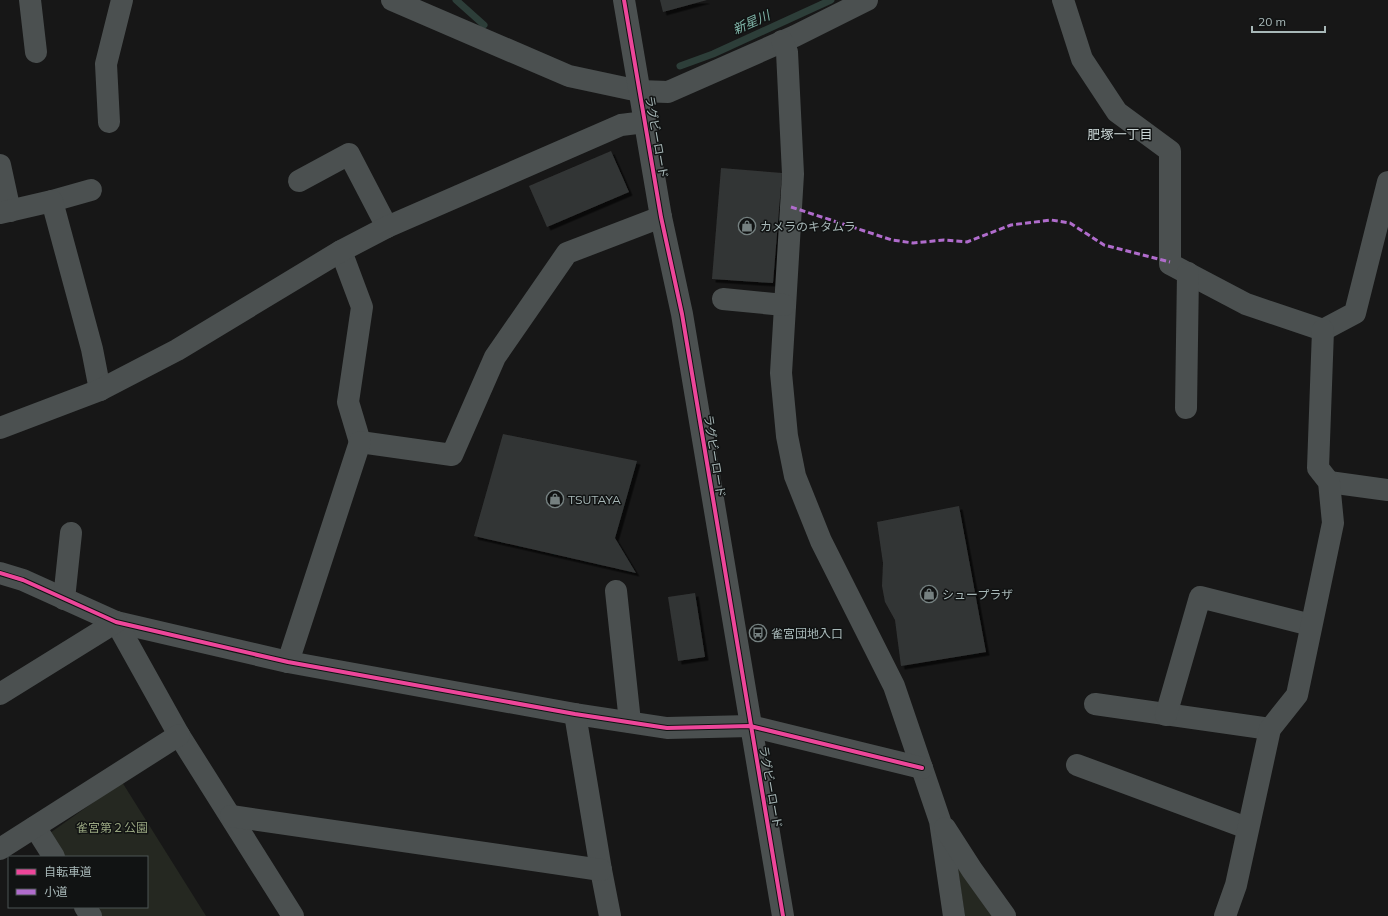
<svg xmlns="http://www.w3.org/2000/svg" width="1388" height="916" viewBox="0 0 1388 916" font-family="Mulish,'Noto Sans JP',sans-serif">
	<defs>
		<filter id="shadow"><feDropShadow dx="3.5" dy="3.5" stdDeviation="0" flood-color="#0009"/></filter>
	</defs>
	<rect width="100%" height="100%" fill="#171717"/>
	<g fill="#252821">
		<polygon points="122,782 206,916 101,916 96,907 147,907 147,857 65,857 50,833"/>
		<polygon points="957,865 992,916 965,916"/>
	</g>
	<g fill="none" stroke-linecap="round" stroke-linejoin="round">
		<g stroke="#2d3e39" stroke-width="7">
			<polyline points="456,0 484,25"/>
			<polyline points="680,66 713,54 831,0"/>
		</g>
	</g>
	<g fill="#333535" filter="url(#shadow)">
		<polygon points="660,0 707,0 663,12"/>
		<polygon points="611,151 629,192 547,227 529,186"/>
		<polygon points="721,168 782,173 773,283 712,279"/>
		<polygon points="503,434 637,461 615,538 636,573 474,536"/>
		<polygon points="959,506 986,652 901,666 895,620 885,602 882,586 883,563 877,522"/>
		<polygon points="695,593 705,657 678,661 668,597"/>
	</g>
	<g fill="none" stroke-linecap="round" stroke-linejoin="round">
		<g stroke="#4b5050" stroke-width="22">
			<polyline points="30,0 36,52"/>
			<polyline points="392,0 569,76 639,91 668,92 795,36 867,0"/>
			<polyline points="624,0 661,217 682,314 783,916"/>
			<polyline points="1063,0 1082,59 1117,112 1170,151 1170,264 1246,304 1323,330 1355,313 1388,182"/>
			<polyline points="782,41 787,52 793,174 781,373 787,436 795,476 821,541 894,686 940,821 954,916"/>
			<polyline points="109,122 106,64 122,0"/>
			<polyline points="0,165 10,211"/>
			<polyline points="299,181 349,154 387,227"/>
			<polyline points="52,201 91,190"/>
			<polyline points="0,213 52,201 92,349 100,390"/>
			<polyline points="341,251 362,307 348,402 360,442 452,455 495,357 567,253 661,217"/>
			<polyline points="723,299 784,305"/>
			<polyline points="1186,408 1188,273"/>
			<polyline points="0,428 100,390 177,350 341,251 387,227 621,125 645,122"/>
			<polyline points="1329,482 1388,490"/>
			<polyline points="0,573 23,580 116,622 288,662 575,714 667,728 750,726 922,768"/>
			<polyline points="616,591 630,722"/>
			<polyline points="64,599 71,533"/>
			<polyline points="116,622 179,735 293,916"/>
			<polyline points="288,662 360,442"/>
			<polyline points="0,694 116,622"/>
			<polyline points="1095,704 1270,729"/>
			<polyline points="575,714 601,870 610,916"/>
			<polyline points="1166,715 1200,597 1311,625"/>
			<polyline points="1077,765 1247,828"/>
			<polyline points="231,816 601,870"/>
			<polyline points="35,827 54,857"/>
			<polyline points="945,828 972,870 1005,916"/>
			<polyline points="0,849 179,735"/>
			<polyline points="85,907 91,916"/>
			<polyline points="1225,916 1236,885 1270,729 1297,695 1333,523 1329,482 1318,468 1323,330"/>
		</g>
		<polyline stroke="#b06ccc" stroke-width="3" stroke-dasharray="6 3" stroke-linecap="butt" points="791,207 892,240 913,243 944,240 967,242 1011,225 1051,220 1070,223 1104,245 1170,262"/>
		<defs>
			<g id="cycleway">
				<polyline points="624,0 661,217 682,314 783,916"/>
				<polyline points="0,573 23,580 116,622 288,662 575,714 667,728 750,726 922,768"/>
			</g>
		</defs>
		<use href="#cycleway" stroke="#111313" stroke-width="6"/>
		<use href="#cycleway" stroke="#ed469a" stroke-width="4"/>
	</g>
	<defs>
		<symbol id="shop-ring" viewBox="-11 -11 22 22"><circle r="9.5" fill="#111313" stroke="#758080" stroke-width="1.5"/><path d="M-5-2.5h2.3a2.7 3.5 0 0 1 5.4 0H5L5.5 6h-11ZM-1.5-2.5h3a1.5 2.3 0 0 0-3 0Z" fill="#758080"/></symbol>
		<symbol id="bus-ring" viewBox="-11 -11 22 22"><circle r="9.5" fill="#111313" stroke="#758080" stroke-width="1.5"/><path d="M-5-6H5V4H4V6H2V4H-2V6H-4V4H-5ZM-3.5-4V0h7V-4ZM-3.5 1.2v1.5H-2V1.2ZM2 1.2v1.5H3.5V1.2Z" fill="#758080"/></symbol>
	</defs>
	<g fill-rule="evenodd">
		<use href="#shop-ring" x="737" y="216" width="20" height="20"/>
		<use href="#shop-ring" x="545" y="489" width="20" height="20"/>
		<use href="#shop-ring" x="919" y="584" width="20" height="20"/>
		<use href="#bus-ring" x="748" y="623" width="20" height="20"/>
	</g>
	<g text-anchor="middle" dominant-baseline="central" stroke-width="3" stroke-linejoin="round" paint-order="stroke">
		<g font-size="12" fill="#a8b8b8" stroke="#111313">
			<text transform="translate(657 137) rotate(80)">ラグビーロード</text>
			<text transform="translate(715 456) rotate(81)">ラグビーロード</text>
			<text transform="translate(771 787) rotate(80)">ラグビーロード</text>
		</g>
		<g font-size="12" fill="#a8b8b8" stroke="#111313" text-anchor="start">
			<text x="760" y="226">カメラのキタムラ</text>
			<text x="568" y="499">TSUTAYA</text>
			<text x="942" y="594">シュープラザ</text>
			<text x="771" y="633">雀宮団地入口</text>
		</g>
		<g font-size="12" fill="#97a47f" stroke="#111313">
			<text x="112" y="827">雀宮第２公園</text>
		</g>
		<g font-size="13" font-style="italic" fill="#7fb4a7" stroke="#111313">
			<text transform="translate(751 22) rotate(-24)">新星川</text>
		</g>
		<g font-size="13" fill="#c9d4d4" stroke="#111313">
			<text x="1120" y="134">肥塚一丁目</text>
		</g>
	</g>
	<rect x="8" y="856" width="140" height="52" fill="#111313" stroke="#4d5555"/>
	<rect x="16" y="869" width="20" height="6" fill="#ed469a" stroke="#4d5555"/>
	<text x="44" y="876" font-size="12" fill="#a8b8b8">自転車道</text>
	<rect x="16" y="889" width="20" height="6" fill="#b06ccc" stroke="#4d5555"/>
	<text x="44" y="896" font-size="12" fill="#a8b8b8">小道</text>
	<path d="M1252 26v6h73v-6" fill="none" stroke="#a8b8b8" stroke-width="2"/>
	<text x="1258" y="26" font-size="12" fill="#a8b8b8" stroke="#111313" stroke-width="3" paint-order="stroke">20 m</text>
</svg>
